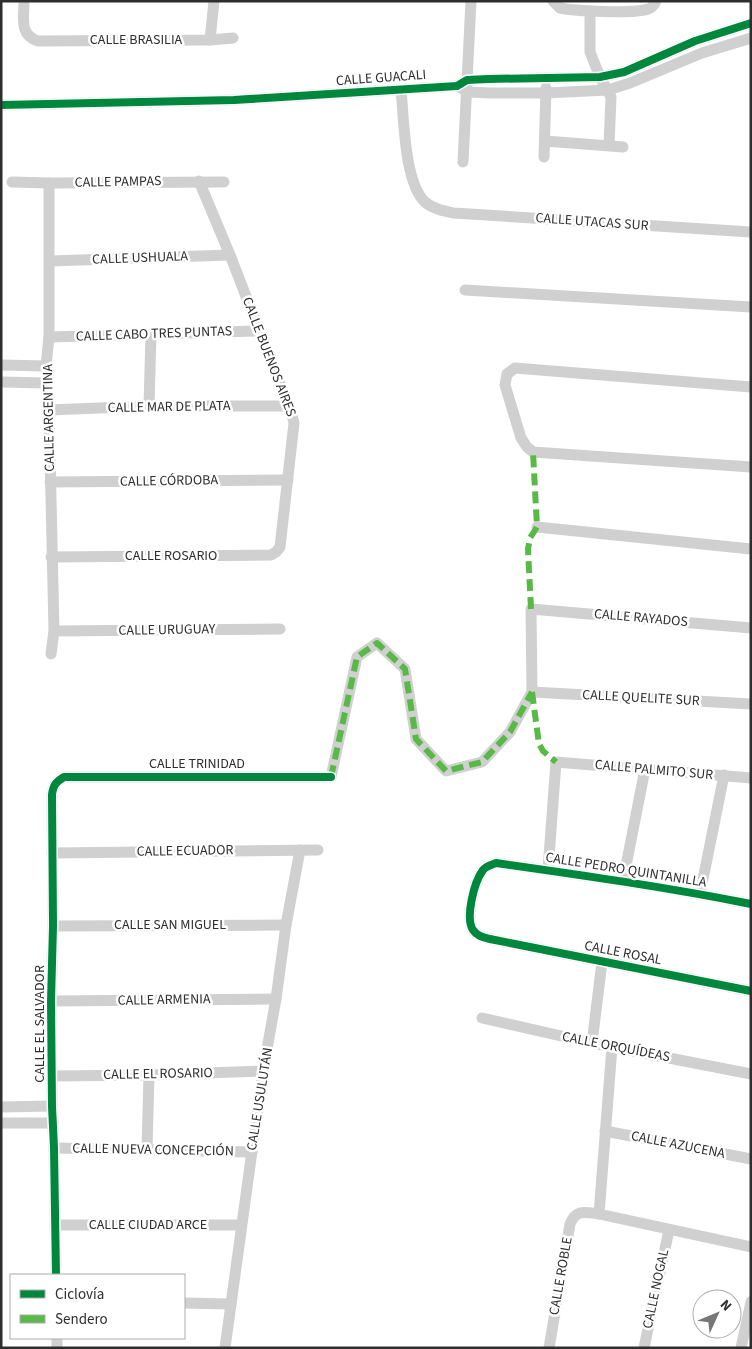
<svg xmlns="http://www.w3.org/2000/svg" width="752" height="1349" viewBox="0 0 752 1349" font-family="'Source Sans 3',sans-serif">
	<rect width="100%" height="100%" fill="#fff"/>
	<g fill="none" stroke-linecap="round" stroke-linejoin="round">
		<g stroke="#d0d0d0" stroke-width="11">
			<path d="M 24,1 C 24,18 19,35 38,41 L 210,40 L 233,38"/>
			<path d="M 553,1 L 560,8 C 574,11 635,14 648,9 C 652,8 654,5 656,1"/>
			<polyline points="590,11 590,52 600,77 611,97 609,145"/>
			<polyline points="210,40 214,1"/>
			<polyline points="457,86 468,92 491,93 546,93 608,90 630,83 702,53 751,38"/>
			<path d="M 401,90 C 404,118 404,182 425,202 C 433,209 444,211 454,213 L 751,232"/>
			<polyline points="1,105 234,100 457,86 467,80 488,79 600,77 624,72 695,41 751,23"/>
			<polyline points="545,141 623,147"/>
			<polyline points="544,157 546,88"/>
			<polyline points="463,162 471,1"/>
			<polyline points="12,182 49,183 224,182"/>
			<polyline points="49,183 49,337 46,366 49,410 54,631 51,654"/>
			<polyline points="50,261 230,255"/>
			<polyline points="465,290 751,307"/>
			<polyline points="49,337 259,331"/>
			<polyline points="1,365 46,366"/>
			<polyline points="1,382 47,383"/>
			<polyline points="751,387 515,368 507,374 505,385 521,438 527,447 533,452 751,467"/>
			<polyline points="149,406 151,334"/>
			<polyline points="49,410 149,406 289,406"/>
			<polyline points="50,482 288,480"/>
			<polyline points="537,527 751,549"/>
			<polyline points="51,557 271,555 276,552 280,547 294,423 292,415 230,255 199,181"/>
			<polyline points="54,631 280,629"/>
			<polyline points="532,692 751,704"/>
			<polyline points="52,853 318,850"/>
			<polyline points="548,870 556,762 751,778"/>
			<polyline points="623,881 645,769"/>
			<polyline points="700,894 724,775"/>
			<path d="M 751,904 C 666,887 581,875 496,863 C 491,865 486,866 483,870 C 474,882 465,918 473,930 C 477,936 483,937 490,939 L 751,991"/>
			<polyline points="53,926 286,925"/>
			<polyline points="51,1001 276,999"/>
			<polyline points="482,1018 592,1043 751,1074"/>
			<polyline points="592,1043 602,962"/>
			<polyline points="52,1076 149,1075 263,1071"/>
			<polyline points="1,1107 52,1106"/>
			<polyline points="1,1123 53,1123"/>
			<polyline points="605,1131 751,1159"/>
			<polyline points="54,1148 252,1152"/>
			<polyline points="147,1149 149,1075"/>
			<polyline points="599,1214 612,1047"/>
			<polyline points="55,1225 241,1225"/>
			<path d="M 56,1275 L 54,1148 L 52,1106 L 51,1001 L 53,926 L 52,795 C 53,785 56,782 64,777 L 331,777 L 357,657 L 377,643 L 405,669 L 416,739 L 446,771 L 482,762 L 510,732 L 532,692 L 531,609 L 751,628"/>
			<polyline points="184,1303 231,1304"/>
			<polyline points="57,1348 57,1338"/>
			<polyline points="225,1348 263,1071 276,999 286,925 300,850"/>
			<path d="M 549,1348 L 570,1224 C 576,1209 585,1212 599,1214 L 751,1247"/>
			<polyline points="644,1348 669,1230"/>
			<polyline points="741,1348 751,1302"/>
		</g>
		<g stroke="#58b947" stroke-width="6" stroke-dasharray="12 6" stroke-linecap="butt">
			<polyline points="531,609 528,549 530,538 537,527 533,452"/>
			<polyline points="532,692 539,744 543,751 556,762"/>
			<polyline points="331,777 357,657 377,643 405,669 416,739 446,771 482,762 510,732 532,692"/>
		</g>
		<defs>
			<g id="cycleway">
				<polyline points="1,105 234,100 457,86 467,80 488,79 600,77 624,72 695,41 751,23"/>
				<path d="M 751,904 C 666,887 581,875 496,863 C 491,865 486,866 483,870 C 474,882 465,918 473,930 C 477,936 483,937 490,939 L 751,991"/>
				<path d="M 56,1275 L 54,1148 L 52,1106 L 51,1001 L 53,926 L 52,795 C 53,785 56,782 64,777 L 331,777"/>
			</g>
		</defs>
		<use href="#cycleway" stroke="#fff" stroke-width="11"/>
		<use href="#cycleway" stroke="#00873e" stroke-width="8"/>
	</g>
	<g text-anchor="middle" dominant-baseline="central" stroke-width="5" stroke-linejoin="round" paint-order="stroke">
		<g font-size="14" fill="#2e2e2e" stroke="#fff">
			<text x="136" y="40">CALLE BRASILIA</text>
			<text transform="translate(381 78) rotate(-4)">CALLE GUACALI</text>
			<text transform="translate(118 182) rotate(-1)">CALLE PAMPAS</text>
			<text transform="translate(592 222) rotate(4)">CALLE UTACAS SUR</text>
			<text transform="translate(140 258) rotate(-2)">CALLE USHUALA</text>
			<text transform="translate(154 334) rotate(-2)">CALLE CABO TRES PUNTAS</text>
			<text transform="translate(269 357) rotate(69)">CALLE BUENOS AIRES</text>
			<text transform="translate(169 407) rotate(-1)">CALLE MAR DE PLATA</text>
			<text transform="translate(49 418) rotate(-91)">CALLE ARGENTINA</text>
			<text transform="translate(169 481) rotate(-1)">CALLE CÓRDOBA</text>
			<text x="171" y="556">CALLE ROSARIO</text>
			<text transform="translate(641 618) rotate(5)">CALLE RAYADOS</text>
			<text transform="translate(167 630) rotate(-1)">CALLE URUGUAY</text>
			<text transform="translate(641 698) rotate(3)">CALLE QUELITE SUR</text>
			<text x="197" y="764">CALLE TRINIDAD</text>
			<text transform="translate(654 770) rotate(5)">CALLE PALMITO SUR</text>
			<text transform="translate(185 851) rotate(-1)">CALLE ECUADOR</text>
			<text transform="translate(626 870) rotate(9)">CALLE PEDRO QUINTANILLA</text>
			<text x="170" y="925">CALLE SAN MIGUEL</text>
			<text transform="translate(623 953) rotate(11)">CALLE ROSAL</text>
			<text transform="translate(164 1000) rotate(-1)">CALLE ARMENIA</text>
			<text transform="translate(40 1024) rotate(-90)">CALLE EL SALVADOR</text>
			<text transform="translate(616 1047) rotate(11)">CALLE ORQUÍDEAS</text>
			<text transform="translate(158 1074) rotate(-1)">CALLE EL ROSARIO</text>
			<text transform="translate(260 1099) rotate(-81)">CALLE USULUTÁN</text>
			<text transform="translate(678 1145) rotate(11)">CALLE AZUCENA</text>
			<text transform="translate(153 1150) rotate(1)">CALLE NUEVA CONCEPCIÓN</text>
			<text x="148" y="1225">CALLE CIUDAD ARCE</text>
			<text transform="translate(561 1276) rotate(-80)">CALLE ROBLE</text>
			<text transform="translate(656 1289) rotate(-78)">CALLE NOGAL</text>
		</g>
	</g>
	<rect width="752" height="1349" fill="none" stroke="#2e2e2e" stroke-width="5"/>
	<rect x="10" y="1274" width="175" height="65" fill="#ffffff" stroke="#ababab"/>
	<rect x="20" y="1290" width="25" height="8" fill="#00873e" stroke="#ababab"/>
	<text x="55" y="1299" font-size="15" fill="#2e2e2e">Ciclovía</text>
	<rect x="20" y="1315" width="25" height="8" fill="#58b947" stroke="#ababab"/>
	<text x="55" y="1324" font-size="15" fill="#2e2e2e">Sendero</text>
	<g transform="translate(717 1314) rotate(46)"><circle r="24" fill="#ffffff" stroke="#ababab"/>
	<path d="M0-4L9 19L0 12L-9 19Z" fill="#777777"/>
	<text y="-8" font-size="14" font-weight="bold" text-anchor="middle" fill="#2e2e2e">N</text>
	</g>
</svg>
